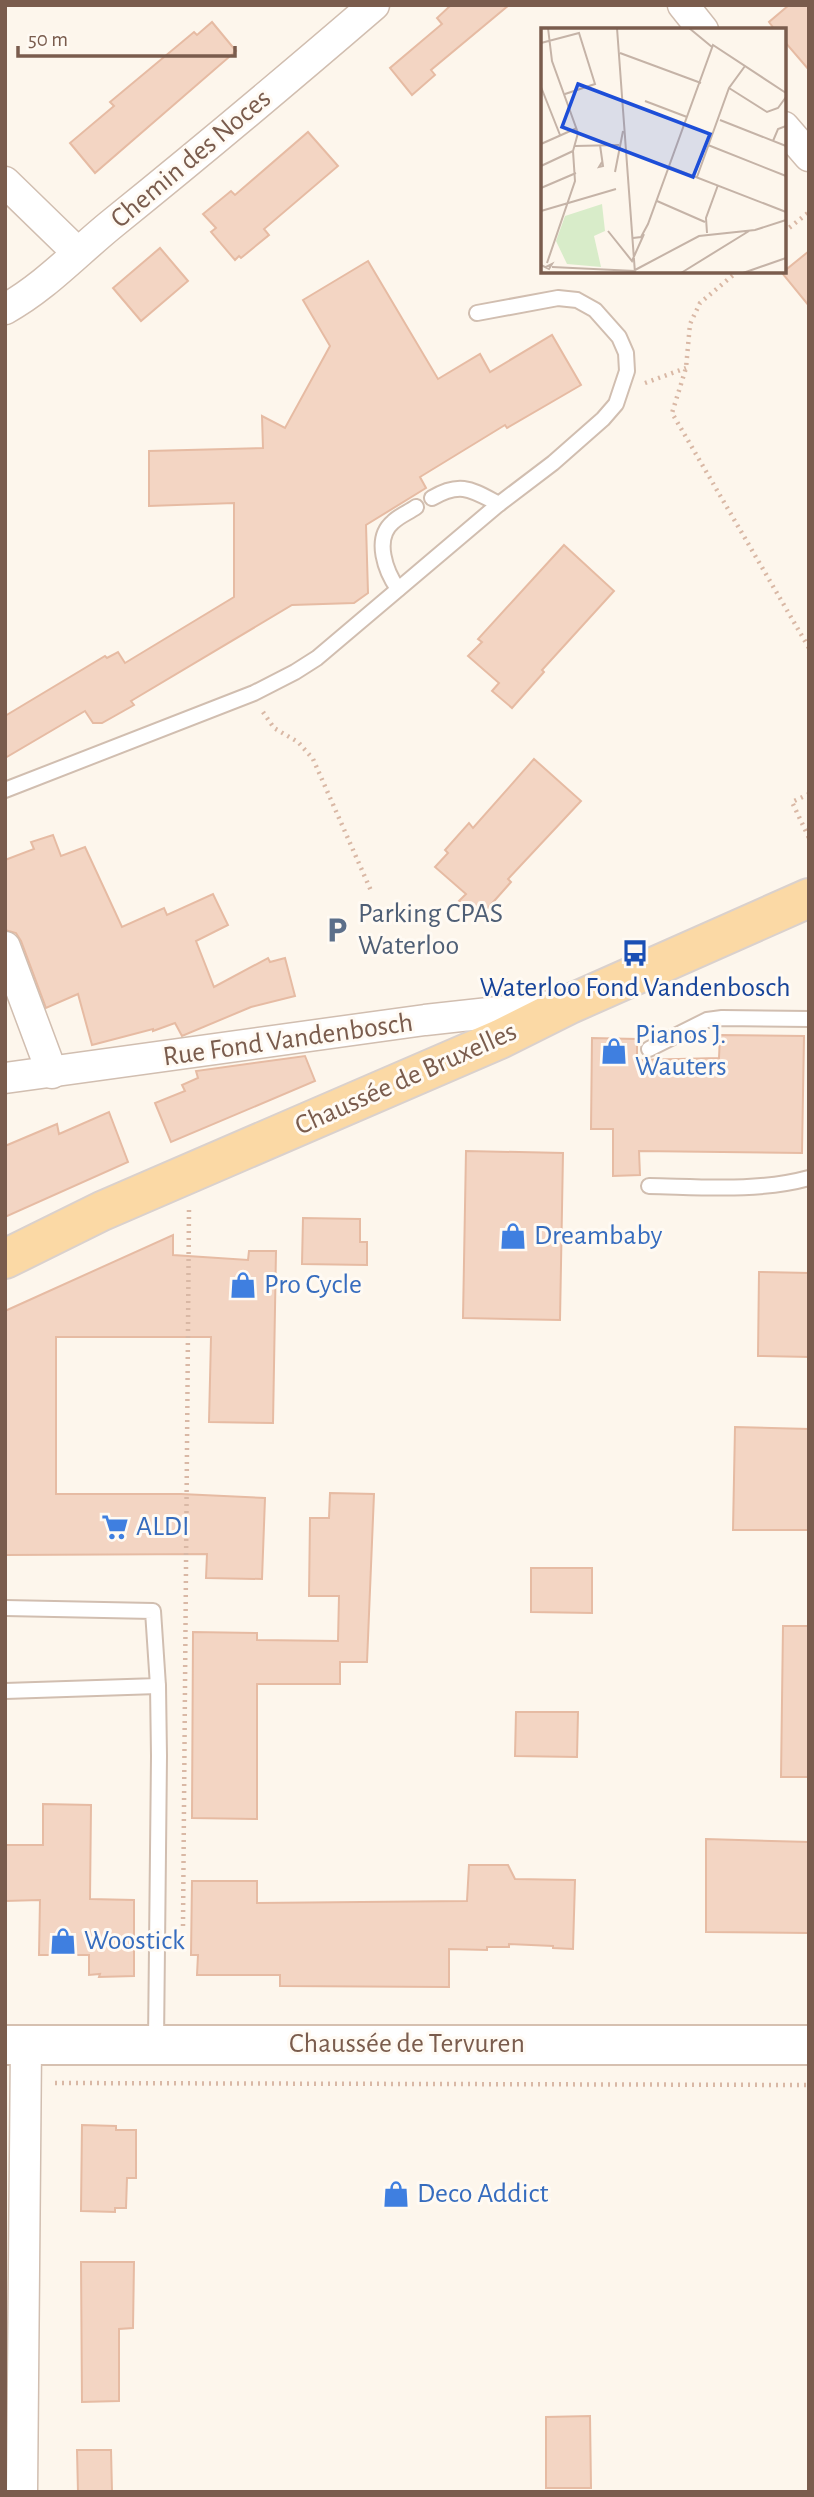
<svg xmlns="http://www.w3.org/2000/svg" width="814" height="2497" viewBox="0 0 814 2497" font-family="'Alegreya Sans',sans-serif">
	<rect width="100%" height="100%" fill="#fdf6ec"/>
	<g fill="#f3d5c3" stroke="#e6bba3" stroke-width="2">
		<polygon points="451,5 509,5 431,70 435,75 412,95 390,68 442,24 437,18"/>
		<polygon points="789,5 809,5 809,70 784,41 784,30 775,30 769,22"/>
		<polygon points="212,22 236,51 95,173 70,143 114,106 110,102 194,32 197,35"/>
		<polygon points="308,132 338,166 264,229 269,235 241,258 239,256 235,260 211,232 216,228 203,214 231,191 235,195"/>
		<polygon points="160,248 188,281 141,321 113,288"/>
		<polygon points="809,251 809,306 782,273"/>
		<polygon points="368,261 438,379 480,354 490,372 552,335 581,385 507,428 505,425 420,477 426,488 366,525 368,593 354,603 292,605 131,701 134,705 102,723 93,723 85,711 5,758 5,716 105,656 107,658 118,652 125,663 234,597 234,503 149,506 149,451 263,448 262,416 285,428 330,346 303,300"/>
		<polygon points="564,545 614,591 542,670 544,672 512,708 492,691 499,683 468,656 482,642 478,639"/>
		<polygon points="534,759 581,801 508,879 511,882 479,918 459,901 466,894 435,867 448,853 445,850 469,823 473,828"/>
		<polygon points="53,835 61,856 85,847 122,927 164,908 167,915 213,894 228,925 196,941 214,987 268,958 270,962 285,958 295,996 251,1007 182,1036 175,1023 153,1031 153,1029 92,1045 78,994 46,1008 21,941 16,933 5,930 5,860 34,849 31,842"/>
		<polygon points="720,1035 804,1036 802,1153 639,1151 640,1175 613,1176 613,1129 591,1129 592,1038 637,1039 637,1060 719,1058"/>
		<polygon points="305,1056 315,1081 171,1142 155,1103 185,1091 182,1085 198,1078 196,1071"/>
		<polygon points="109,1112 128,1162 5,1217 5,1146 57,1124 59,1134"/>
		<polygon points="466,1151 563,1153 560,1320 463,1318"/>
		<polygon points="303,1218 360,1219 360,1242 367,1242 367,1265 302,1264"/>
		<polygon points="173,1235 173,1255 248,1260 249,1251 276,1251 273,1423 209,1422 211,1337 56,1337 56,1494 181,1494 265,1498 262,1579 206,1578 207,1554 5,1555 5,1311"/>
		<polygon points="759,1272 809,1273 809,1357 758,1356"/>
		<polygon points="735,1427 809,1429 809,1530 733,1530"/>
		<polygon points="330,1493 374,1494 367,1662 340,1662 340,1684 257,1684 257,1819 192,1818 193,1632 257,1633 257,1640 338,1641 339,1596 309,1596 310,1518 329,1518"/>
		<polygon points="531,1568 592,1568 592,1613 531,1612"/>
		<polygon points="783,1626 809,1626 809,1777 781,1777"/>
		<polygon points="516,1712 578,1712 577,1757 515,1756"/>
		<polygon points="43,1804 91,1805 90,1899 134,1900 134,1976 99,1977 100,1974 89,1975 89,1955 39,1955 40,1900 5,1901 5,1845 43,1845"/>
		<polygon points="706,1839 809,1842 809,1933 706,1932"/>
		<polygon points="469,1865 508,1865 515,1879 575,1880 573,1949 553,1948 553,1946 509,1944 509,1947 487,1947 487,1950 449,1949 449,1987 280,1986 280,1975 197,1975 198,1955 191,1955 192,1881 257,1881 257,1903 467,1901"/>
		<polygon points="82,2125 116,2126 116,2130 136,2130 136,2178 127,2178 126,2208 115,2208 115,2212 81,2211"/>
		<polygon points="81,2262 134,2262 133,2328 119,2329 119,2401 82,2402"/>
		<polygon points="590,2416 591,2488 546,2488 546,2417"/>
		<polygon points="77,2450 111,2450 112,2492 78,2492"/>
	</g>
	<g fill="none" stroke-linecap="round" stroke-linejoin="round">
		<defs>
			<g id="service">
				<path d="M 432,498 C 461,481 472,490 499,504"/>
				<path d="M 398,589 C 386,572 373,539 393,522 C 399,516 409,512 416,507"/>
				<polyline points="5,790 254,693 295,672 317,658 499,504 553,463 603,419 616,404 627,371 626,353 619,337 595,310 577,300 558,298 477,313"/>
				<polyline points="649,1049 707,1020 722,1018 809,1019"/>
				<path d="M 649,1186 C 702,1187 758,1192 809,1178"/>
				<polyline points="5,1608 153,1611 158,1686 5,1691"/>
				<polyline points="156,2043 159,1756 158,1686"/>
			</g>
			<g id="minor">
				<polyline points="683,5 703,30"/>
				<polyline points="784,127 809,156"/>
				<polyline points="5,182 77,252"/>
				<path d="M 5,309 C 45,287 77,252 113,223 C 201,152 288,79 374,5"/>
				<polyline points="5,947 52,1073"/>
				<polyline points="5,1078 425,1020 553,1006"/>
				<polyline points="22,2492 26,2045"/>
			</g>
			<polyline id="secondary" points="5,2045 809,2045"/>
			<polyline id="primary" points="5,1259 102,1211 500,1039 570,1004 809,898"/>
		</defs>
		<use href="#service" stroke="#d1beb0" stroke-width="18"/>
		<use href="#minor" stroke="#d1beb0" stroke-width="33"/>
		<use href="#secondary" stroke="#d6c0b0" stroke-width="42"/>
		<use href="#primary" stroke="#dad1cd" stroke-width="42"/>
		<g stroke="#d9b8a5" stroke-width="4.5" stroke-dasharray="2 5" stroke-linecap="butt">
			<polyline points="784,232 809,212"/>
			<polyline points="738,271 700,303 690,324 686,368 672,413 809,648"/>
			<polyline points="645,383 686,368"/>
			<polyline points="263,712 274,728 298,742 313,759 372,893"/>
			<polyline points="809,794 792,802 809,838"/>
			<polyline points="183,1926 189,1209"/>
			<polyline points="55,2083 809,2085"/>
		</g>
		<use href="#service" stroke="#fff" stroke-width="14"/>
		<use href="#minor" stroke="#fff" stroke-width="30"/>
		<use href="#secondary" stroke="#fff" stroke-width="38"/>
		<use href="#primary" stroke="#fbd9a5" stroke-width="38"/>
	</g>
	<defs>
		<symbol id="parking-bare" viewBox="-9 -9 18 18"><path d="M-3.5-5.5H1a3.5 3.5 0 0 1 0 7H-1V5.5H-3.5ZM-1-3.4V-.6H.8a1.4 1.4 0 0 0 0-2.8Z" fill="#5c6f8a" stroke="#fffaf3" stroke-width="2.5" paint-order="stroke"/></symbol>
		<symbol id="bus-bare" viewBox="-9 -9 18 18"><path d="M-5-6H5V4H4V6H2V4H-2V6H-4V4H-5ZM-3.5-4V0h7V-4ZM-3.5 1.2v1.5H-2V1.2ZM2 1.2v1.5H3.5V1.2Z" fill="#1a4fb4" stroke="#fffaf3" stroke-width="2.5" paint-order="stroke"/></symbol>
		<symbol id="shop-bare" viewBox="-9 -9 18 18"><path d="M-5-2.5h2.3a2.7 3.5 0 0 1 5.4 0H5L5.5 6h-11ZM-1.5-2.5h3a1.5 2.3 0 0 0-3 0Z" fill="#3f7fe0" stroke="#fffaf3" stroke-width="2.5" paint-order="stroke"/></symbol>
		<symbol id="supermarket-bare" viewBox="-9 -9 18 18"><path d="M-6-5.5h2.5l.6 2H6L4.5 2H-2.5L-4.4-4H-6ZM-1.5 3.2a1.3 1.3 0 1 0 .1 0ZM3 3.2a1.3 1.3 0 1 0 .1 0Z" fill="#3f7fe0" stroke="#fffaf3" stroke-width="2.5" paint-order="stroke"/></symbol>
	</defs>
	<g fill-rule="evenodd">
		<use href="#parking-bare" x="318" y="911" width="38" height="38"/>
		<use href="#bus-bare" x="616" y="934" width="38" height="38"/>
		<use href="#shop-bare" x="595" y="1032" width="38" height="38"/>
		<use href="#shop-bare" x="494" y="1217" width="38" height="38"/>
		<use href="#shop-bare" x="224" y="1266" width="38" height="38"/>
		<use href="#supermarket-bare" x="96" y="1508" width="38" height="38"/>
		<use href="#shop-bare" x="44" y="1922" width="38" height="38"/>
		<use href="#shop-bare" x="377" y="2175" width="38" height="38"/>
	</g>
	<g text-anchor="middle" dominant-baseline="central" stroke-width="6" stroke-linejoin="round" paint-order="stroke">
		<g font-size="28" fill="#7a5c4d" stroke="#fffaf3">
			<text transform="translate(191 159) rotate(-40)">Chemin des Noces</text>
			<text transform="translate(288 1040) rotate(-8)">Rue Fond Vandenbosch</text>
			<text transform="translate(406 1079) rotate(-24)">Chaussée de Bruxelles</text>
			<text x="407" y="2044">Chaussée de Tervuren</text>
		</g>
		<g font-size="28" fill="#4e5e75" stroke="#fffaf3" text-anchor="start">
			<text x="358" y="914">Parking CPAS<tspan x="358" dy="32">Waterloo</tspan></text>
		</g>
		<g font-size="28" fill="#164399" stroke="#fffaf3">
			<text x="635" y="988">Waterloo Fond Vandenbosch</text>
		</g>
		<g font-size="28" fill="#366cbe" stroke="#fffaf3" text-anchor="start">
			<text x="635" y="1035">Pianos J.<tspan x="635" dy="32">Wauters</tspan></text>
			<text x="534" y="1236">Dreambaby</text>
			<text x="264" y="1285">Pro Cycle</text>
			<text x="136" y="1527">ALDI</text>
			<text x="84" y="1941">Woostick</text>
			<text x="417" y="2194">Deco Addict</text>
		</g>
	</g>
	<g transform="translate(541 28)">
		<rect width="245" height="245" fill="#fdf6ec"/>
		<path d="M 61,176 L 64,203 L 53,208 L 60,239 L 26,236 L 15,213 L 24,188 Z" fill="#d8ecc9"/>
		<path fill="none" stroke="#c5b3a7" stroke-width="2" d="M 76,0 L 94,245M 148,0 L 171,19M 0,15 L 38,5 L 54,56 L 24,66M 79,25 L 160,55M 0,59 L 19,107M 188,60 L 226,84 L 237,80 L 245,69M 104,73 L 146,89M 179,92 L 245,118M 232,113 L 237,101 L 245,98M 0,116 L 36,100M 59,117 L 62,138 L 58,139 L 61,134M 167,117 L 245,148M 34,118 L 78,117M 0,138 L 32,123M 129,139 L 245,184M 74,144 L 82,103M 156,149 L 188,60 L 204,38M 0,160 L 35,145M 116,173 L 164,194M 0,183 L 75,161M 67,203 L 91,233 L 103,206M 166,205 L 165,190 L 177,157M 92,210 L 100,209 L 107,196 L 172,17 L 245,65M 6,235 L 34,153 L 32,123 L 37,105 L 11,33 L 7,0M 0,237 L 8,241 L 11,236 L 5,239M 11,239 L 94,243M 94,242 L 158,208 L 214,202 L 245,192M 140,245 L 208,203M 202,245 L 245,230"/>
		<path fill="#1d4ed8" fill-opacity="0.15" stroke="#1d4ed8" stroke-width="3.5" d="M 37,56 L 169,106 L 152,149 L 21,99 Z"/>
		<rect width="245" height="245" fill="none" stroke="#7a5c4d" stroke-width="3.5"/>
	</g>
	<rect width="814" height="2497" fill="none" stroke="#7a5c4d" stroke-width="14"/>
	<path d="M18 46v10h217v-10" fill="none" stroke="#7a5c4d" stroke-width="3.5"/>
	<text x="28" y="46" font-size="21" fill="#7a5c4d" stroke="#fffaf3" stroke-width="5" paint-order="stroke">50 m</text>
</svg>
